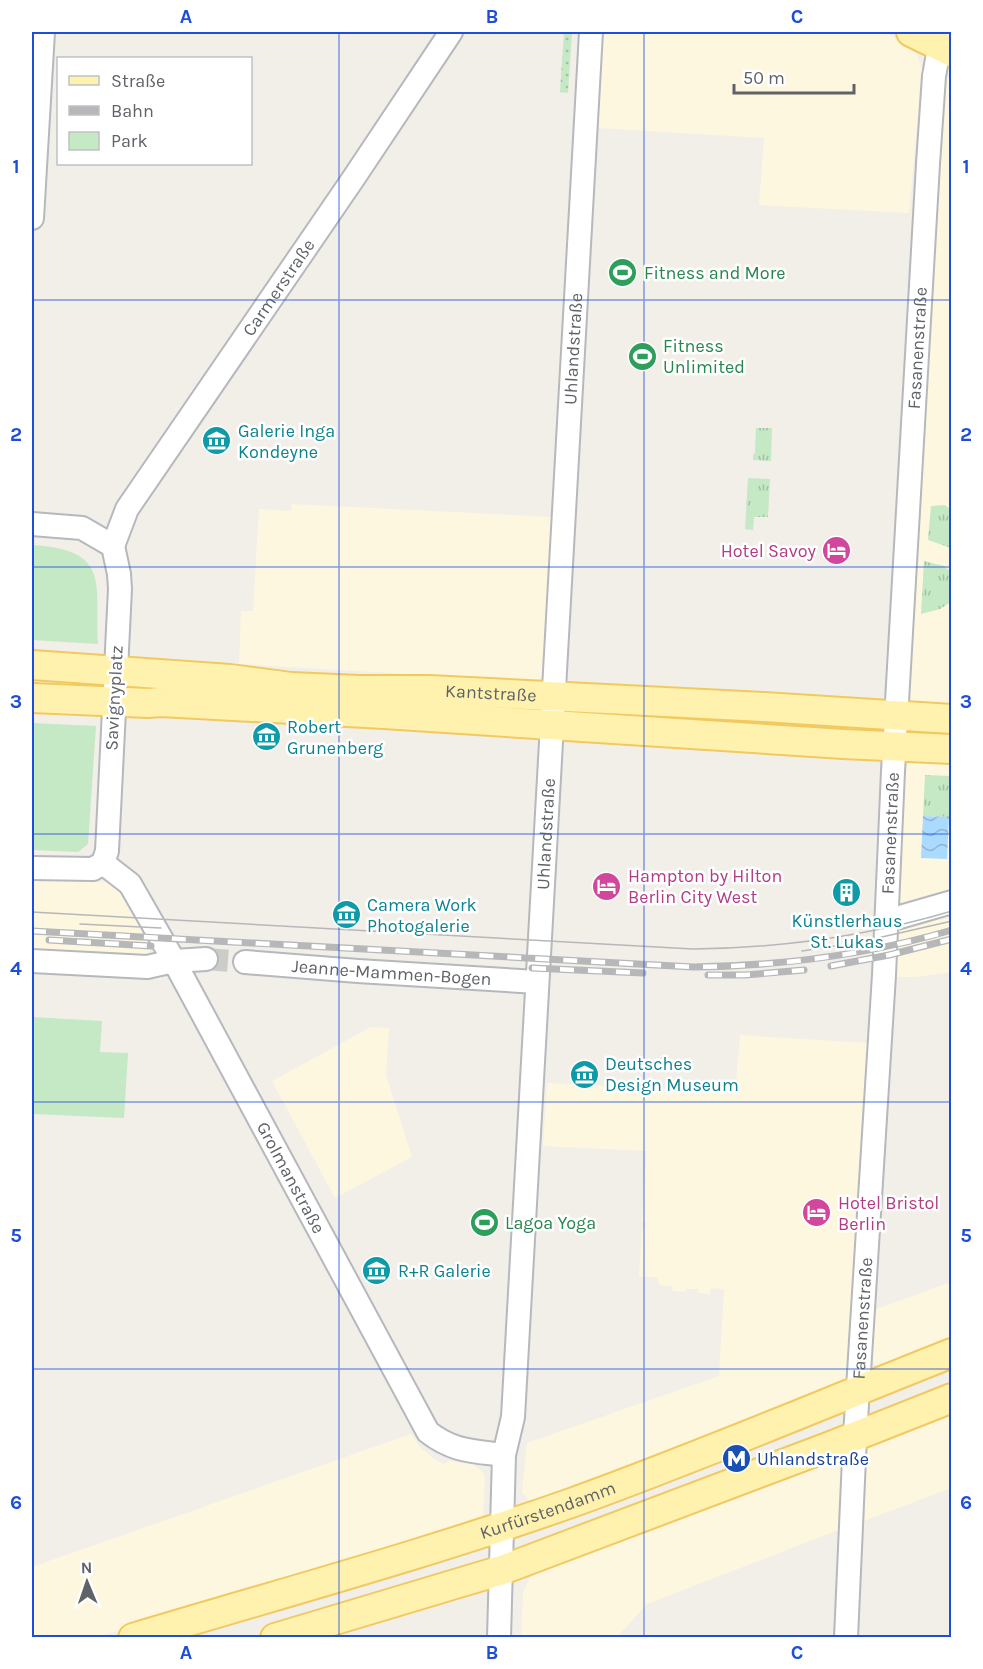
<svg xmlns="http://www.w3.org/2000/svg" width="983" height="1669" viewBox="0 0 983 1669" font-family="Karla,sans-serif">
	<defs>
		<pattern id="grass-tufts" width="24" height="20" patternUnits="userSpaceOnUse" patternTransform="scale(1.5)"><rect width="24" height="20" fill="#c5e8c5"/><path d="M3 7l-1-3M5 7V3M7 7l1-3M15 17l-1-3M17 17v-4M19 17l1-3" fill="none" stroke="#a3c0a4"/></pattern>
		<pattern id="garden-dots" width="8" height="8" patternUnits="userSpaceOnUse" patternTransform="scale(1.5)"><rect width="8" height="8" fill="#c5e8c5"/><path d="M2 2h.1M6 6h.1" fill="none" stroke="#a3c0a4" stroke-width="1.8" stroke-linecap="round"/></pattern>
		<pattern id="water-waves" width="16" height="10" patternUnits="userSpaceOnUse" patternTransform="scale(1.5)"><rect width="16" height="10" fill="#aadaff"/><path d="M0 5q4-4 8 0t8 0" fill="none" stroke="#8eb4d2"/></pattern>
	</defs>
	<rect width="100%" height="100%" fill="#f1efe8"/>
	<g fill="#fef7e0">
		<polygon points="603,32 885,32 916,53 922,69 909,213 759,205 764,138 598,128"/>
		<polygon points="951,75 952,75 951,706 915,702 911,700 909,692 944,95 947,79"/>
		<polygon points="292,504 553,517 544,674 539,680 527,681 239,664 241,611 253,611 259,509 291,511"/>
		<polygon points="912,761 951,763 951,972 916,977 894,977 905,772 906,767"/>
		<polygon points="32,877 95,880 113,885 123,891 153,944 148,955 162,979 32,970"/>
		<polygon points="371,1027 389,1028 386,1075 412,1157 335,1198 272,1081"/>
		<polygon points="740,1035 868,1043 848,1379 844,1384 534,1503 529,1501 522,1492 527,1443 719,1376 724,1289 711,1288 710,1294 699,1293 698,1289 686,1289 685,1292 673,1291 672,1286 659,1285 658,1277 639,1277 642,1229 645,1229 645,1222 642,1222 646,1151 543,1146 547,1083 735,1093"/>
		<polygon points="951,1282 951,1342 879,1367 873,1363 872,1354 874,1310"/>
		<polygon points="951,1411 951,1488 864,1521 865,1457 868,1446"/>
		<polygon points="411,1434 420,1447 435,1460 444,1464 450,1461 474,1465 482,1471 485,1479 483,1514 480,1520 466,1528 96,1637 32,1637 32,1567"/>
		<polygon points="837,1456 844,1458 841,1529 647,1604 617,1637 521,1638 523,1592 530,1578 536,1574"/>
	</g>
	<g fill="url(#grass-tufts)">
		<polygon points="756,428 772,428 771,461 753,460 753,455 755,453"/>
		<polygon points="748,478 770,479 768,517 754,517 753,530 745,529"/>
		<polygon points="945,505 951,510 951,548 928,540 931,506"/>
		<polygon points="924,561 944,566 951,572 951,602 940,609 921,614"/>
		<polygon points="619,711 836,723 835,732 618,720"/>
		<polygon points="925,775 951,776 949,817 923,816"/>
	</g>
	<g fill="#c5e8c5">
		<path d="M 32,545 C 111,550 95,582 98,644 L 32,640 Z"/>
		<polygon points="32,723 96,726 88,844 78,852 32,850"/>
		<polygon points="32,1017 102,1021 100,1052 128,1053 124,1118 32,1114"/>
	</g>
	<polygon fill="url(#garden-dots)" points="564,32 572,32 568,93 560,92"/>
	<polygon fill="url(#water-waves)" points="923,816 949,817 947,859 921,858"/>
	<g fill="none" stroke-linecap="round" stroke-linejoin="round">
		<polyline stroke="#ccccc8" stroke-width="22" stroke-dasharray="22 11" stroke-linecap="butt" points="206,959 245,962"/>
		<defs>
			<g id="minor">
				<polyline points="32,218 43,32"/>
				<polyline points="32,524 82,528 113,546 119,574 120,589 107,851 103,863 93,869 32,868"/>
				<path id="s1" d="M 113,546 L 127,509 L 353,179 L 451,32"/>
				<path id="s2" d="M 103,863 L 130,884 L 174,961 L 428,1432 C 454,1452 473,1451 504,1455"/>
				<polyline points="886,921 952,902"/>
				<polyline points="32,961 147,967 174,961 206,959"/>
				<path id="s3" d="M 245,962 L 358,971 L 537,982"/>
				<path id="s4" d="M 499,1638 L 504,1455 L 513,1417 L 591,32"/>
				<path id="s5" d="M 846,1638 L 855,1436 L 884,975 L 893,771 L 928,164 L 934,76 L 942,32"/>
			</g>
			<g id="major">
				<polyline points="911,32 952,52"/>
				<path id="s6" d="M 32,665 L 230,679 L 291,687 L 359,690 L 429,690 L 764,707 L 952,719"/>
				<polyline points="32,698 148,703 161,702 384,714 843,744 952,749"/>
				<path id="s7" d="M 133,1638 C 279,1594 427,1554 571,1503 C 699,1457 825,1403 952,1353"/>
				<polyline points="275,1638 502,1570 828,1447 952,1398"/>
			</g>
		</defs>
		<use href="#minor" stroke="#b5b8bc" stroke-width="26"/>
		<use href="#major" stroke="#f2c960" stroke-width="32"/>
		<use href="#minor" stroke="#fff" stroke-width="22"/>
		<use href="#major" stroke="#fff2af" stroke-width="28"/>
		<g stroke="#b6b7b8" stroke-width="1.5">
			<path d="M 32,912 L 693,949 C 780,948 868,936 952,911"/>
			<polyline points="80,924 161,928"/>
			<polyline points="802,951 860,942 952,921"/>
		</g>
		<defs>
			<g id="rail">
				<path d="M 32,931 L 693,967 C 781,966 867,955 952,930"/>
				<polyline points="49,940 151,946"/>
				<polyline points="831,966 889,955 952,939"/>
				<polyline points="532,968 643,973"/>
				<polyline points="708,975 745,975 804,970"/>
			</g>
		</defs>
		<use href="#rail" stroke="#b6b7b8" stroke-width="7"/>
		<use href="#rail" stroke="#fff" stroke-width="4.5" stroke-dasharray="14" stroke-linecap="butt"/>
	</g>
	<path fill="none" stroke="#1d4ed8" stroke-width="1.5" stroke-opacity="0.55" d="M 339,32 L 339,1638M 644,32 L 644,1638M 32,300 L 952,300M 32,567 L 952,567M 32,834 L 952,834M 32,1102 L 952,1102M 32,1369 L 952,1369"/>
	<defs>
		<symbol id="stadium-disc" viewBox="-11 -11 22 22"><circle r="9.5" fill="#2e9e5b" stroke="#fff"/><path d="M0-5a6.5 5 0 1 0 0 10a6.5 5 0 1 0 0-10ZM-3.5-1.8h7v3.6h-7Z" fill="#fff"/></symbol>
		<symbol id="museum-disc" viewBox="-11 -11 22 22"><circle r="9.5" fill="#0f9aa8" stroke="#fff"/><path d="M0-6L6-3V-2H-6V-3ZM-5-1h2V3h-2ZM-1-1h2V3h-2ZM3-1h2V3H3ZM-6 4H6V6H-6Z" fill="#fff"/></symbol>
		<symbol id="hotel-disc" viewBox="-11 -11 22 22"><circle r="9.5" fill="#d1479c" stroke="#fff"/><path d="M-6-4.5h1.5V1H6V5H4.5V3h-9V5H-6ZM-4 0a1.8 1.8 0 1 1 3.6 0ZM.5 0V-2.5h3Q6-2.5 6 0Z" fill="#fff"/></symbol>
		<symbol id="building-disc" viewBox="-11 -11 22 22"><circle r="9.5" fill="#0f9aa8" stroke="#fff"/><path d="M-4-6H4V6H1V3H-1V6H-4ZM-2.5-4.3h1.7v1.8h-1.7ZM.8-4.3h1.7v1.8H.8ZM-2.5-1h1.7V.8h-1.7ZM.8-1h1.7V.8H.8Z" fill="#fff"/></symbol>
		<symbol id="metro-disc" viewBox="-11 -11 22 22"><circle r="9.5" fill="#1a4fb4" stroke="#fff"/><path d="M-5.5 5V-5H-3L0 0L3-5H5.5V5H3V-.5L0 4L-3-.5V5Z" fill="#fff"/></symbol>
	</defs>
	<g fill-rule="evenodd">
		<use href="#stadium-disc" x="606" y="256" width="33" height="33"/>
		<use href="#stadium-disc" x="626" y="340" width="33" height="33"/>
		<use href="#museum-disc" x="200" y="424" width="33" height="33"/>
		<use href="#hotel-disc" x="820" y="534" width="33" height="33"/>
		<use href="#museum-disc" x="250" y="720" width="33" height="33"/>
		<use href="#hotel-disc" x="590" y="870" width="33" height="33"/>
		<use href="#building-disc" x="830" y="876" width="33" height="33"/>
		<use href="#museum-disc" x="330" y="898" width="33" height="33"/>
		<use href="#museum-disc" x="568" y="1058" width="33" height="33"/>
		<use href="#hotel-disc" x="800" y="1196" width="33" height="33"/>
		<use href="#stadium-disc" x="468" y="1206" width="33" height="33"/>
		<use href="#museum-disc" x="360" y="1254" width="33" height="33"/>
		<use href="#metro-disc" x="720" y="1442" width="33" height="33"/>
	</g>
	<g text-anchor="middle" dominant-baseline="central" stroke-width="5" stroke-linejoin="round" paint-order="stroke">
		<g font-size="18" fill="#27864d" stroke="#fff" text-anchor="start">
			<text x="644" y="273">Fitness and More</text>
			<text x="663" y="346">Fitness<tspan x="663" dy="21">Unlimited</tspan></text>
			<text x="505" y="1223">Lagoa Yoga</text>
		</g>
		<g font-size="18" fill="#5f6368" stroke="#fff">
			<text stroke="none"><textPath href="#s1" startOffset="308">Carmerstraße</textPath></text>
			<text stroke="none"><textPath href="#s5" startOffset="1292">Fasanenstraße</textPath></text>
			<text stroke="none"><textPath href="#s4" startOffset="1292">Uhlandstraße</textPath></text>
			<text stroke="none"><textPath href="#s6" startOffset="460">Kantstraße</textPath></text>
			<text transform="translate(114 698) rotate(-87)">Savignyplatz</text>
			<text stroke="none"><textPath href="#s5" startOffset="806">Fasanenstraße</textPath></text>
			<text stroke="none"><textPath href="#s4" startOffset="806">Uhlandstraße</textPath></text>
			<text stroke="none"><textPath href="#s3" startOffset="147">Jeanne-Mammen-Bogen</textPath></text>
			<text stroke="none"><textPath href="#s2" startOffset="369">Grolmanstraße</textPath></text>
			<text stroke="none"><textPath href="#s5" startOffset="320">Fasanenstraße</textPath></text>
			<text stroke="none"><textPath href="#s7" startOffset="434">Kurfürstendamm</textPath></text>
		</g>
		<g font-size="18" fill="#0d838f" stroke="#fff" text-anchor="start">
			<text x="238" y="431">Galerie Inga<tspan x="238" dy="21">Kondeyne</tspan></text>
			<text x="287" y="727">Robert<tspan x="287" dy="21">Grunenberg</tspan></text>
			<text x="367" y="905">Camera Work<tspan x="367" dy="21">Photogalerie</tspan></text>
			<text x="847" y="921" text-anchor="middle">Künstlerhaus<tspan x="847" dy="21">St. Lukas</tspan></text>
			<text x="605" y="1064">Deutsches<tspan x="605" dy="21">Design Museum</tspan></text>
			<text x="398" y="1271">R+R Galerie</text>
		</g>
		<g font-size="18" fill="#b23c85" stroke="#fff" text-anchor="start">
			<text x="816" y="551" text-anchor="end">Hotel Savoy</text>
			<text x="628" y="876">Hampton by Hilton<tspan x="628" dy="21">Berlin City West</tspan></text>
			<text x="838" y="1203">Hotel Bristol<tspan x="838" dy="21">Berlin</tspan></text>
		</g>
		<g font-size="18" fill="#164399" stroke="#fff" text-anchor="start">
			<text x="757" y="1459">Uhlandstraße</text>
		</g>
	</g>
	<rect width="983" height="1669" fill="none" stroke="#ffffff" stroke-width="66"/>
	<rect x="57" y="57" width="195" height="108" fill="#ffffff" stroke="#bfc1c3" stroke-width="1.5"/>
	<rect x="69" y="76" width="30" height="9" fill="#fff2af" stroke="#bfc1c3" stroke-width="1.5"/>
	<text x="111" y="87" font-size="18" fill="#5f6368">Straße</text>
	<rect x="69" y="106" width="30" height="9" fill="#b6b7b8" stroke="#bfc1c3" stroke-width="1.5"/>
	<text x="111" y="117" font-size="18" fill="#5f6368">Bahn</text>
	<rect x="69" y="132" width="30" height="18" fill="#c5e8c5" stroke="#bfc1c3" stroke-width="1.5"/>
	<text x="111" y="147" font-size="18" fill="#5f6368">Park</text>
	<g transform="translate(87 1582) rotate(358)" stroke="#ffffff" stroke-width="4.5" paint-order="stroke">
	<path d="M0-4.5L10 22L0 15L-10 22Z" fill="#5f6368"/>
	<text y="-9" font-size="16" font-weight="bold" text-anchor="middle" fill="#5f6368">N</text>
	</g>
	<path d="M734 84v9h120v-9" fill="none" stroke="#5f6368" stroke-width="3"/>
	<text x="743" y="84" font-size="18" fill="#5f6368" stroke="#ffffff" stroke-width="4.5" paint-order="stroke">50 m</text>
	<rect x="33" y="33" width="917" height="1603" fill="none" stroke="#1d4ed8" stroke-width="2"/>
	<g font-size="20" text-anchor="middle" font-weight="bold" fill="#1d4ed8">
		<text x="186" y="23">A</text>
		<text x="492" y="23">B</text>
		<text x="797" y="23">C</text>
		<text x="16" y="173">1</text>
		<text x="966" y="173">1</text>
		<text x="16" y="441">2</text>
		<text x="966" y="441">2</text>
		<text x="16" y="708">3</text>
		<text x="966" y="708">3</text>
		<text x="16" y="975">4</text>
		<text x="966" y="975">4</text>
		<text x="16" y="1242">5</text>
		<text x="966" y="1242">5</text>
		<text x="16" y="1509">6</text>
		<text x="966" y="1509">6</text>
		<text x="186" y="1659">A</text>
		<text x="492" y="1659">B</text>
		<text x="797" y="1659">C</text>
	</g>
</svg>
